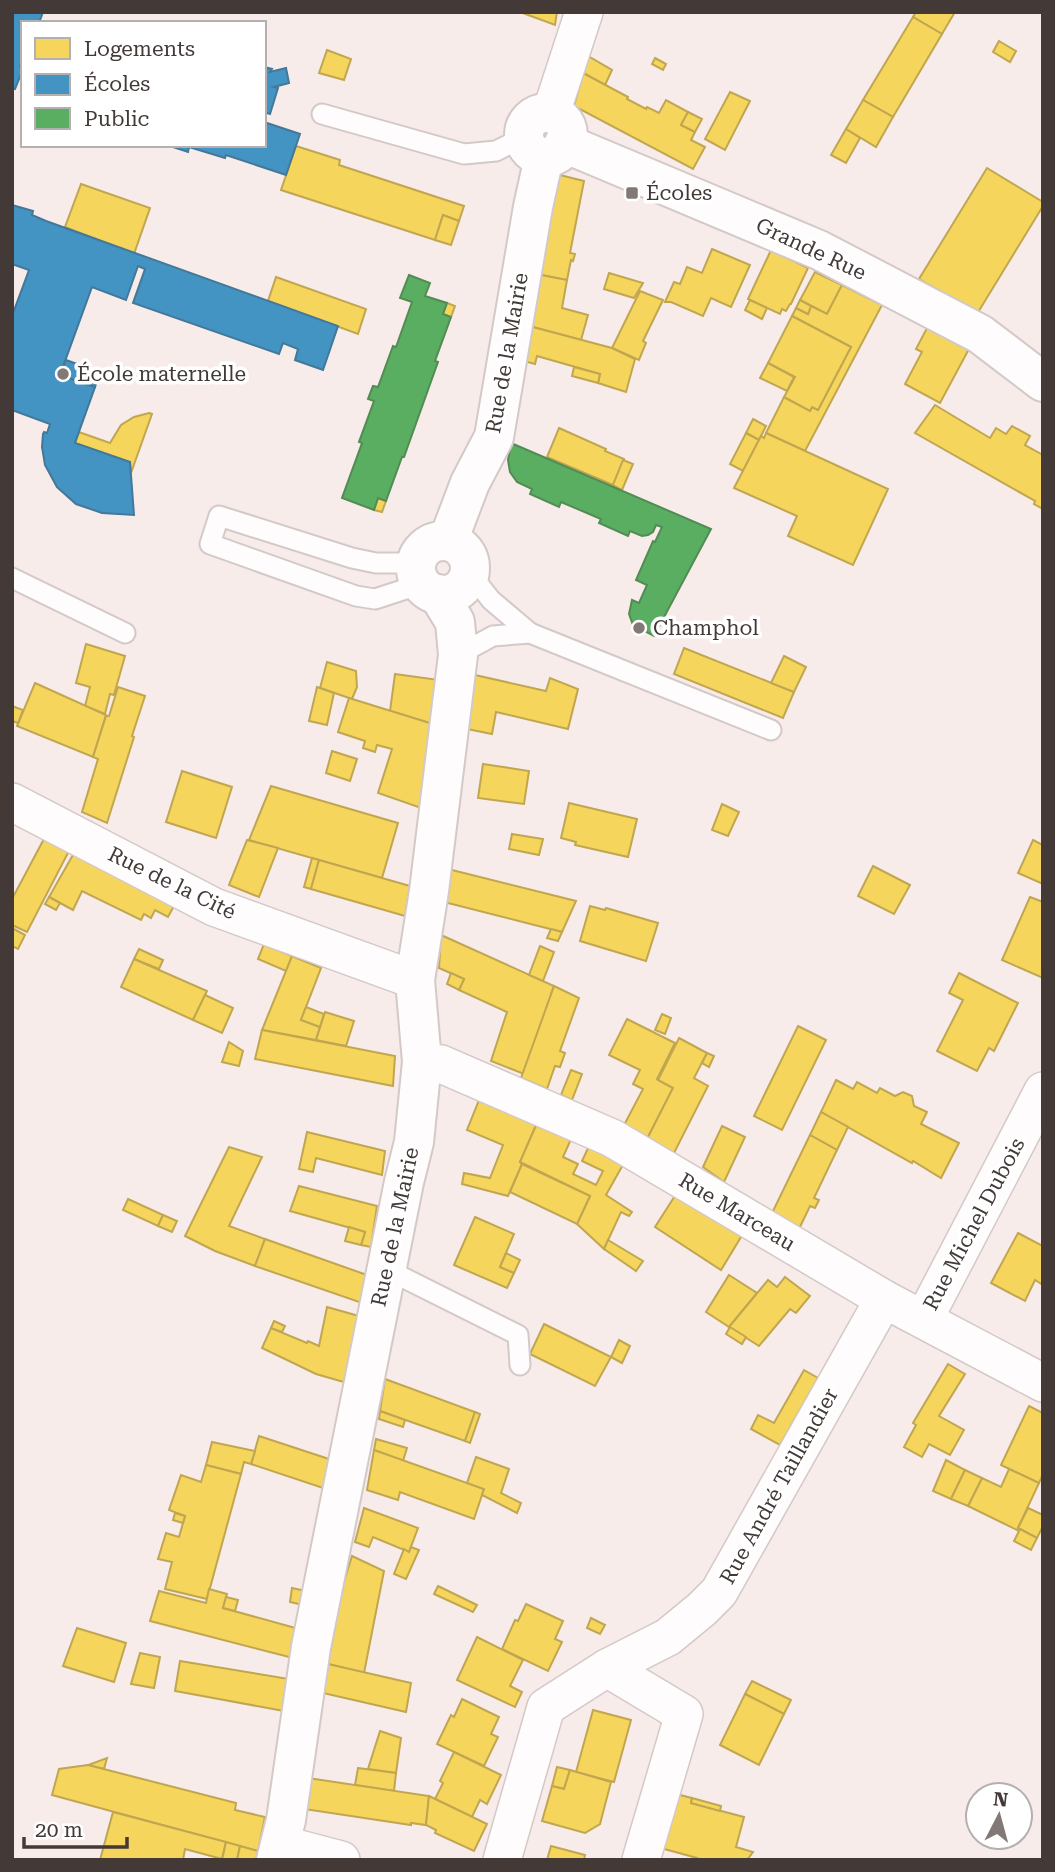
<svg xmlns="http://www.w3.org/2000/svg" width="1055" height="1872" viewBox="0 0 1055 1872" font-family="'Roboto Serif',serif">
	<rect width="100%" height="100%" fill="#f8ecea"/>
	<g fill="#f6d55c" stroke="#c0a651" stroke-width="2">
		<polygon points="520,12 557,12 555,25"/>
		<polygon points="916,12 955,12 942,34 913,17"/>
		<polygon points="913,17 942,34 893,117 863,100"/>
		<polygon points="999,41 1016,51 1010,62 993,52"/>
		<polygon points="327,50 351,59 344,80 319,73"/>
		<polygon points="588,56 612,70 605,85 583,73"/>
		<polygon points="655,58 666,64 663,70 652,64"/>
		<polygon points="583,73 628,97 627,99 646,109 647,107 659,113 666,100 688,112 681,125 695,132 691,140 705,147 693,169 574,106"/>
		<polygon points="730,92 750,101 725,150 705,139"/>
		<polygon points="863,100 893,117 876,147 846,129"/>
		<polygon points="688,112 702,119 695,132 681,125"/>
		<polygon points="846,129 860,138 846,163 831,155"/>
		<polygon points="296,146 340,160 339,165 464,206 459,221 443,215 435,240 281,190"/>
		<polygon points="987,168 1043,202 1043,206 977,314 919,279"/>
		<polygon points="556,174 584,181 570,253 575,254 573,261 571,260 567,280 536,274"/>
		<polygon points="81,184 150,208 134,254 65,227"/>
		<polygon points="443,215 459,221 451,245 435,240"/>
		<polygon points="712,249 750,265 731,307 711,298 703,316 671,302 665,302 674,282 680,284 687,267 702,273"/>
		<polygon points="771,250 808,268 791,304 790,304 786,311 782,309 780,314 748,299"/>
		<polygon points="815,272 842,285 827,314 800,300"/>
		<polygon points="609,273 643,283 634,298 604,289"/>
		<polygon points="536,274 567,280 562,308 588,315 581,340 529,326"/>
		<polygon points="276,277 366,309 358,334 268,301"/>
		<polygon points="842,285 882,305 805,451 766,433 784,397 810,411 812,407 818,410 851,347 792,316 796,308 808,314 811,306 827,314"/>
		<polygon points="640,291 663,300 643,341 646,343 639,360 612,348"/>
		<polygon points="750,300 767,308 762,319 745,310"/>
		<polygon points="800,300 811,306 808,314 796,308"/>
		<polygon points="447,303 455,306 451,317 443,314"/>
		<polygon points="792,316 851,347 818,410 812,407 810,411 784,397 795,377 768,363"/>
		<polygon points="529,326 612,348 635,359 626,392 598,383 600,374 537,356 535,364 524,361"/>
		<polygon points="927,328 969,349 940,403 905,384 922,352 916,349"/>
		<polygon points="768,363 794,377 787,391 760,378"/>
		<polygon points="574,367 600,374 598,383 572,376"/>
		<polygon points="935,405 990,438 996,428 1006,434 1012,426 1030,436 1025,445 1043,455 1043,509 1034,504 1035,501 915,433"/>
		<polygon points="149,413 152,414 131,473 130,462 75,443 79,432 110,443 121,425 134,417"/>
		<polygon points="753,419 766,426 759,440 746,433"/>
		<polygon points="559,428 606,449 605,451 624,459 613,485 547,457"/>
		<polygon points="746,433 759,440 743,471 730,464"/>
		<polygon points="766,433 888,489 853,565 788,536 797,516 734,488 761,436 764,438"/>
		<polygon points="623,460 633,464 622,490 613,485"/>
		<polygon points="378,498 386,501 382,512 374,510"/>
		<polygon points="86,644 125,656 114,695 110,694 105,714 85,706 90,687 76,683"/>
		<polygon points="684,648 794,692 783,718 674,674"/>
		<polygon points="784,656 806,667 794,692 771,683"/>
		<polygon points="327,662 356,671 357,687 352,699 320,688"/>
		<polygon points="395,674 439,680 433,724 390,711"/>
		<polygon points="475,675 546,691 550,678 578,689 568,729 496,712 492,734 467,729"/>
		<polygon points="35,683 106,715 93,757 17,726"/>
		<polygon points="118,687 145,696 132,736 134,737 107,823 82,812 98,759 93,757 106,716 109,716"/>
		<polygon points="317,687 334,693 327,725 309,721"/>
		<polygon points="349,698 433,724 421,808 378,793 392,749 377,745 375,752 363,748 365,741 338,732"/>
		<polygon points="12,706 23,710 18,723 12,721"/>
		<polygon points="332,751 357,759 350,781 326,773"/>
		<polygon points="483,764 529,771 524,804 478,798"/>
		<polygon points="182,771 232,787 216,838 166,822"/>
		<polygon points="271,786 398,823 382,878 249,840"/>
		<polygon points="569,803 637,819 628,857 575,845 576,842 561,838"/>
		<polygon points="722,804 739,812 728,836 712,830"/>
		<polygon points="512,834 543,839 539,855 509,849"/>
		<polygon points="45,837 69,851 27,932 12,925 12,899"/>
		<polygon points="247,840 278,848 259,897 229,885"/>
		<polygon points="1033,840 1043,845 1043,884 1018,873"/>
		<polygon points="74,853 175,904 168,917 155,910 151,918 144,914 141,920 82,891 73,910 49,897"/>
		<polygon points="312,858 319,860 311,889 304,887"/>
		<polygon points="319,860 410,886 405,916 311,889"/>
		<polygon points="873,866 910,885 894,914 858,896"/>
		<polygon points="448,869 576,901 562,932 444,902"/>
		<polygon points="49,897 60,903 56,910 45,904"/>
		<polygon points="1030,897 1043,902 1043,978 1002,960"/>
		<polygon points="590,906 605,910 606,908 658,923 646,961 580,941"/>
		<polygon points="12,928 25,935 18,949 12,946"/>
		<polygon points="551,929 562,932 558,941 547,938"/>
		<polygon points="441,935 554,986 524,1074 491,1061 507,1012 459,990 464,979 439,968"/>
		<polygon points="264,944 292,956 286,971 258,959"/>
		<polygon points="540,946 554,952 543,981 529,975"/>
		<polygon points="139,949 163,960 159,969 134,959"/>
		<polygon points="292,956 321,968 301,1020 320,1027 316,1040 262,1030"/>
		<polygon points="134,959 207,991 193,1020 121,987"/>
		<polygon points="451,973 464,979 459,990 447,984"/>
		<polygon points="959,973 1018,1003 994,1051 989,1048 977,1071 937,1051 963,1000 949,993"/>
		<polygon points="554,986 579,998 560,1051 565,1053 560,1067 555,1066 547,1089 521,1078"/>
		<polygon points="205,995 233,1008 222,1033 193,1020"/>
		<polygon points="306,1007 324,1014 320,1027 301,1020"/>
		<polygon points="325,1012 354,1021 346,1046 316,1040"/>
		<polygon points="662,1014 671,1018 665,1034 655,1030"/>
		<polygon points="627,1019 675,1043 657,1079 673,1088 647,1139 623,1127 643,1089 633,1084 640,1070 609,1055"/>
		<polygon points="798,1026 826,1040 782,1130 754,1116"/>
		<polygon points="262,1030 395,1056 393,1086 255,1059"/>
		<polygon points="679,1038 707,1053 694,1078 708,1086 674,1153 647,1139 673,1088 658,1080"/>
		<polygon points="229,1042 243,1051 239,1066 222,1062"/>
		<polygon points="707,1053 714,1056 709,1067 702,1063"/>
		<polygon points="571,1070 582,1074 572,1100 561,1095"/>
		<polygon points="836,1080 853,1089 857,1082 877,1093 880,1088 895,1096 903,1092 912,1096 914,1106 927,1112 921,1124 959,1143 941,1178 913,1161 912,1163 821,1112"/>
		<polygon points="479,1100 537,1123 520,1162 522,1164 508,1196 462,1184 464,1173 490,1178 503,1145 467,1130"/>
		<polygon points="821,1112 848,1127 837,1150 810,1135"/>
		<polygon points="537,1123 572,1137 563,1157 578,1164 573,1174 596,1185 603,1171 582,1161 589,1146 624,1163 606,1195 632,1212 629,1216 621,1212 604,1249 577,1224 590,1196 520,1162"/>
		<polygon points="722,1126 745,1137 724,1182 703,1167"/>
		<polygon points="307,1132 385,1151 382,1175 316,1158 313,1172 299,1169"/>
		<polygon points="810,1135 837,1150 814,1198 819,1200 815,1208 810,1206 799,1229 772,1213"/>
		<polygon points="229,1147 262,1157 229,1226 265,1239 255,1266 215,1251 185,1236"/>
		<polygon points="522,1164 590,1196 577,1224 510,1192"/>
		<polygon points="299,1186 377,1206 371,1247 361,1245 365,1232 290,1211"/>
		<polygon points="678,1191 744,1232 721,1270 655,1227"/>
		<polygon points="128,1199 163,1215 158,1226 123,1210"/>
		<polygon points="163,1215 177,1221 172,1232 158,1226"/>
		<polygon points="475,1217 514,1234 500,1267 514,1273 507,1288 454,1265"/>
		<polygon points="349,1227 365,1232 361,1245 345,1241"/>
		<polygon points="1018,1233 1043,1246 1043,1285 1035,1280 1025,1301 991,1283"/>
		<polygon points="265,1239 367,1275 362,1303 255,1266"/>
		<polygon points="608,1240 643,1261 636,1271 604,1249"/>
		<polygon points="506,1253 520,1260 514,1273 500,1267"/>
		<polygon points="729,1275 757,1293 729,1327 706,1312"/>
		<polygon points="785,1277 810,1296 796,1313 790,1309 759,1346 729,1327 768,1280 777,1287"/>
		<polygon points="327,1307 359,1316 347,1383 316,1374 262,1348 271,1328 307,1343 308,1341 319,1346"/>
		<polygon points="274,1321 285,1326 282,1332 271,1328"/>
		<polygon points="544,1324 611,1357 595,1386 530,1354"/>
		<polygon points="730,1327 746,1337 742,1344 726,1334"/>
		<polygon points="619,1340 630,1346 622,1363 611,1357"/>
		<polygon points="948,1364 965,1374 939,1416 964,1430 950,1455 929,1444 922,1457 904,1447 916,1425 913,1423"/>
		<polygon points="804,1370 818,1378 780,1445 751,1429 758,1415 774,1423"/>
		<polygon points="385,1379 475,1412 465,1441 380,1411"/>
		<polygon points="1029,1406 1043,1413 1043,1474 1039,1483 1001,1465"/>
		<polygon points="380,1411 405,1420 403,1427 379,1419"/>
		<polygon points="475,1412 480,1414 470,1443 465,1441"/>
		<polygon points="259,1436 332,1460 326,1489 251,1464"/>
		<polygon points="376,1439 407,1448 403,1461 374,1450"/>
		<polygon points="212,1442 255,1451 251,1464 244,1462 241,1474 206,1465"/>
		<polygon points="374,1450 484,1489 474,1519 400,1492 398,1500 367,1490"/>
		<polygon points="476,1457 509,1469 501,1493 521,1503 517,1513 482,1495 484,1489 467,1483"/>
		<polygon points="946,1460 965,1470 951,1499 933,1491"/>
		<polygon points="206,1465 241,1474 207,1599 165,1589 172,1562 158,1559 166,1533 179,1537 185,1516 169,1510 181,1475 201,1482"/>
		<polygon points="1009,1469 1039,1483 1018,1528 1020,1529 1019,1531 968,1506 982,1478 1001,1487"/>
		<polygon points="965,1470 982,1478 968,1506 951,1499"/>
		<polygon points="364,1508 418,1528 409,1552 373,1537 369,1547 355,1542"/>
		<polygon points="1028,1508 1043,1515 1043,1526 1037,1538 1018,1528"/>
		<polygon points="175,1513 185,1516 183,1523 173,1520"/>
		<polygon points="1020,1529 1037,1538 1031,1550 1014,1541"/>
		<polygon points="411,1547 419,1550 406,1579 394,1574 404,1549 409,1552"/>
		<polygon points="352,1556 384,1571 364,1673 328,1664 342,1588"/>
		<polygon points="438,1586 477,1605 473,1612 434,1594"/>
		<polygon points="292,1588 306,1591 303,1605 290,1602"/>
		<polygon points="209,1589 227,1594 223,1608 299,1629 293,1658 150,1621 159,1591 206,1603"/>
		<polygon points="226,1597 238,1600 235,1611 223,1608"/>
		<polygon points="526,1604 563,1621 555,1639 562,1642 548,1671 502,1649 515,1620 518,1621"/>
		<polygon points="591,1618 605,1625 600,1634 587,1628"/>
		<polygon points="77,1628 126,1643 114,1682 63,1666"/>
		<polygon points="477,1637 523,1660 510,1686 522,1692 515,1707 457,1680"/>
		<polygon points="140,1653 160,1657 154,1688 131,1684"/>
		<polygon points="180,1661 289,1679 284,1711 175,1691"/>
		<polygon points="328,1664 411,1683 406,1712 323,1693"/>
		<polygon points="752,1681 791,1700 784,1714 745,1694"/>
		<polygon points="745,1694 784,1714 759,1765 720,1745"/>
		<polygon points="462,1699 499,1717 491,1734 498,1737 484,1766 437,1744 451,1715 454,1717"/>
		<polygon points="593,1710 631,1720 614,1782 576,1772"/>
		<polygon points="380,1731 401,1738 396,1773 368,1769"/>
		<polygon points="454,1752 501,1775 487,1804 480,1800 472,1817 435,1799 443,1783 440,1781"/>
		<polygon points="107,1758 104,1769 88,1765"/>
		<polygon points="88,1765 236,1803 235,1810 265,1817 258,1851 52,1795 59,1769"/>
		<polygon points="557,1767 570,1770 564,1789 552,1786"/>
		<polygon points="358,1768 396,1773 394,1791 355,1785"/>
		<polygon points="570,1770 611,1782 600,1824 585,1833 542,1821 552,1786 564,1789"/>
		<polygon points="308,1778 429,1796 426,1825 411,1823 411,1825 304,1809"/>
		<polygon points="672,1793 692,1798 691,1803 744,1817 736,1847 753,1852 747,1860 696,1860 697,1858 657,1847"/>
		<polygon points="429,1796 487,1824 474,1851 435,1833 436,1830 426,1825"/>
		<polygon points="692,1798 721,1806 720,1811 691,1803"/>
		<polygon points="113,1812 226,1842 222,1859 185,1849 183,1860 100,1860"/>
		<polygon points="226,1842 240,1846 237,1860 222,1860"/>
		<polygon points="240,1846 258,1851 256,1860 237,1860"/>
		<polygon points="551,1846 585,1855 584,1860 547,1860"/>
	</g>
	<g fill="#4393c3" stroke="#437899" stroke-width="2">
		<polygon points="12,12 43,12 39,23 23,23 23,59 20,66 23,69 15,89 12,88"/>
		<polygon points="264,67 272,69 270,72 286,68 289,83 274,87 278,88 270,114 264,112"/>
		<polygon points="264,122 300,134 286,175 226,155 225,158 189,147 188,152 167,145 264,145"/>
		<polygon points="12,205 33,211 32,215 46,221 338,326 323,370 295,360 298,349 283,343 279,354 133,303 145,269 138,266 126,300 92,287 60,375 95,387 75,443 130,462 134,515 102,513 76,504 57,487 45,465 42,447 43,434 44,432 47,433 50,424 12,410 12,316 29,270 12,264"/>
		<polygon points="66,360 100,372 95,387 60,375"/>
	</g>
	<g fill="#5aae61" stroke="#538b54" stroke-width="2">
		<polygon points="409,275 430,283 425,296 447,303 443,314 451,317 435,361 438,362 404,457 402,457 386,501 378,498 374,510 342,498 362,443 359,442 374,401 368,399 373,386 378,387 393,346 396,347 412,302 400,298"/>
		<polygon points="511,443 711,529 654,636 633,625 629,614 632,600 639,603 647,585 636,580 653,541 655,542 662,527 656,525 653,532 648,535 642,536 630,531 628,536 599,523 601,519 561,502 559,507 530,494 532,489 517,482 510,472 508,460"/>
	</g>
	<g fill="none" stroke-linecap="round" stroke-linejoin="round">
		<defs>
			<g id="service">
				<polyline points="322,114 464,154 496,151 524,137"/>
				<polyline points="416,563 376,563 352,558 219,516 210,544 356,596 375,599 421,584"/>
				<polyline points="12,578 125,633"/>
				<polyline points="530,633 771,730"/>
				<polyline points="458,655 493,636 530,633 491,600 469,572"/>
				<polyline points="386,1269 518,1335 520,1365"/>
			</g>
			<g id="minor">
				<polyline points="551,113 584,12"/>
				<polyline points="12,802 214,907 415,980"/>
				<polyline points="422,1062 441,1064 612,1138 884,1299 1043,1383"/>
				<polyline points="924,1319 1043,1091"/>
				<polyline points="607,1668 668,1637 702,1609 719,1592 884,1299"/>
				<polyline points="280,1844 341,1860"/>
				<polyline points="502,1860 546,1707 607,1668 684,1714 641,1860"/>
			</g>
			<g id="tertiary">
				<circle cx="546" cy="135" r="22"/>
				<polyline points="564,143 819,250 980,334 1043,382"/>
				<polyline points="448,541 470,483 494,437 533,207 544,157"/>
				<circle cx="443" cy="568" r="27"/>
				<polyline points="276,1860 286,1820 311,1647 404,1182 414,1142 422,1062 415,980 429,891 458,655 455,622 438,594"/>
			</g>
		</defs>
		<use href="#service" stroke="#d3c9c7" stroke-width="23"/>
		<use href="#minor" stroke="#d3c9c7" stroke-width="40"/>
		<use href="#tertiary" stroke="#d3c9c7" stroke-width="42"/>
		<use href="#service" stroke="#fefcfc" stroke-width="19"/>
		<use href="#minor" stroke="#fefcfc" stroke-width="37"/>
		<use href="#tertiary" stroke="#fefcfc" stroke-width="38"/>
	</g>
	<g fill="#827876" stroke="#fff" stroke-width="2.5">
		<rect x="625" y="186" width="14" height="14" rx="3.5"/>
		<circle cx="63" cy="374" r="7"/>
		<circle cx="639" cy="628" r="7"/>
	</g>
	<g text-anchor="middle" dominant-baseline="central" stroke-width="7" stroke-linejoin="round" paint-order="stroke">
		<g font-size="21" fill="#433937" stroke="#fff" text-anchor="start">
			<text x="646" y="193">Écoles</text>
			<text x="77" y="374">École maternelle</text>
			<text x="653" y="628">Champhol</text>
		</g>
		<g font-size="21" fill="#433937" stroke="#fff">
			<text transform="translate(811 249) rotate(25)">Grande Rue</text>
			<text transform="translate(507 353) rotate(-80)">Rue de la Mairie</text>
			<text transform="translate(172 883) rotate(26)">Rue de la Cité</text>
			<text transform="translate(737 1212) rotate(31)">Rue Marceau</text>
			<text transform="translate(974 1224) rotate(-62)">Rue Michel Dubois</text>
			<text transform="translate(395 1227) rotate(-78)">Rue de la Mairie</text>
			<text transform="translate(779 1486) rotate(-61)">Rue André Taillandier</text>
		</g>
	</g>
	<rect width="1055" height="1872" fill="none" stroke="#433937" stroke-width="28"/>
	<rect x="21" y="21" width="245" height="126" fill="#ffffff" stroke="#b4b0af" stroke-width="2"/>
	<rect x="35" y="38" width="35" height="21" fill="#f6d55c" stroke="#b4b0af" stroke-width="2"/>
	<text x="84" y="56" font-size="21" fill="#433937">Logements</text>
	<rect x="35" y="74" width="35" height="21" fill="#4393c3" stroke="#b4b0af" stroke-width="2"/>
	<text x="84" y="91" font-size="21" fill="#433937">Écoles</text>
	<rect x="35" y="108" width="35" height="21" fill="#5aae61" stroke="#b4b0af" stroke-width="2"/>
	<text x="84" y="126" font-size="21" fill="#433937">Public</text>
	<g transform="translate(999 1816) rotate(6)"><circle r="33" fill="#ffffff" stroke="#b4b0af" stroke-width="2"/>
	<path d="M0-5L12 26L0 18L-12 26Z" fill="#827876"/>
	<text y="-10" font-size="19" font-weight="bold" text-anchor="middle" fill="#433937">N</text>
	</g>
	<path d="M24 1837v10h103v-10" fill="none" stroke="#433937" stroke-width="3.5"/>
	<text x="35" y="1837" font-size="21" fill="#433937" stroke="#ffffff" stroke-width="5" paint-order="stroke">20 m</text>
</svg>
